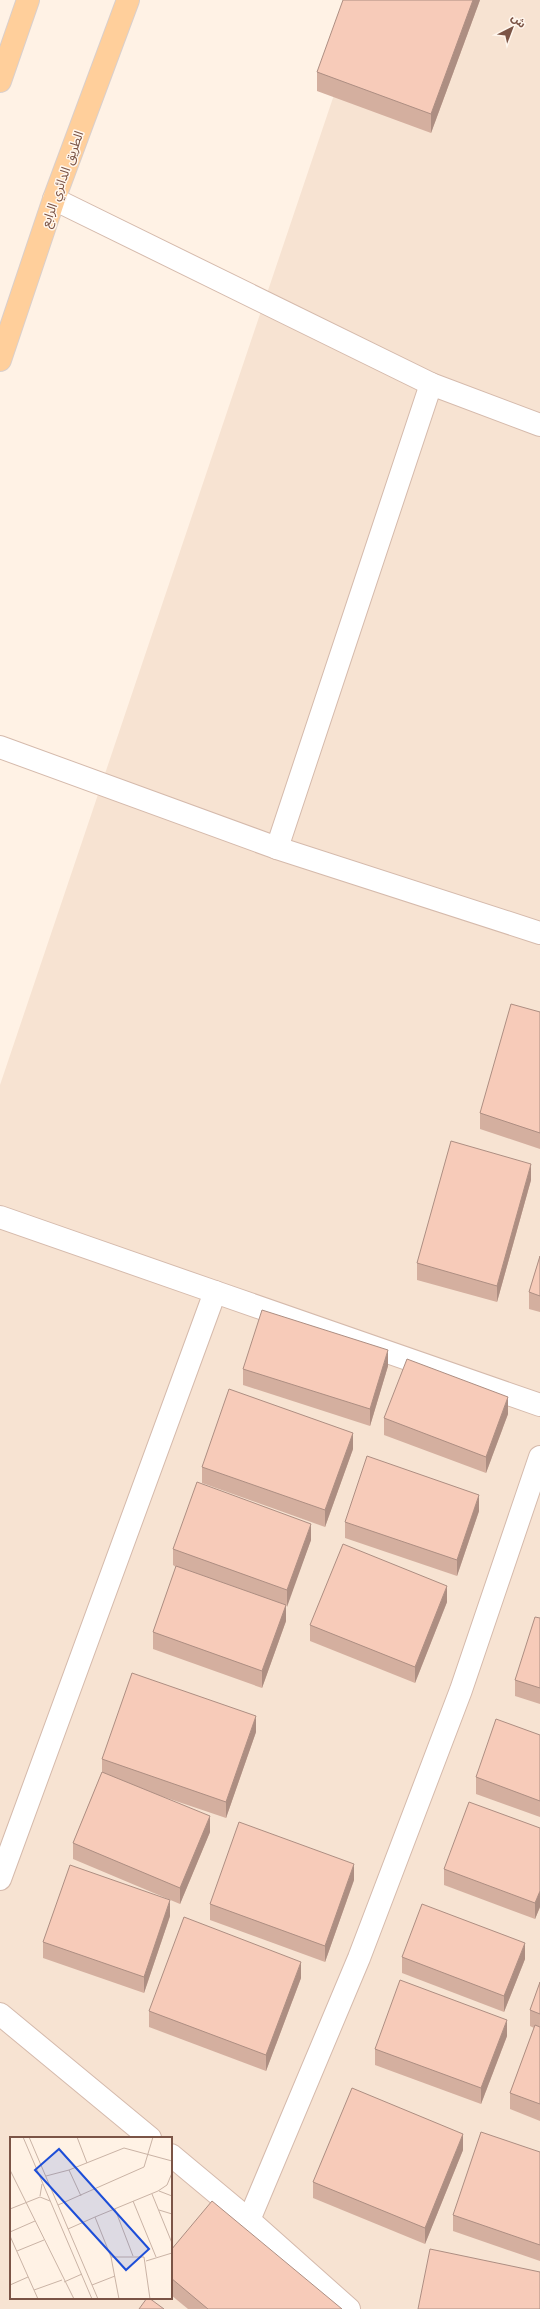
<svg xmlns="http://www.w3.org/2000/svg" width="540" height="2309" viewBox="0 0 540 2309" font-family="'PT Sans','Noto Sans Arabic',sans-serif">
	<rect width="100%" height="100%" fill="#fff2e5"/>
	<path fill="#f7e3d2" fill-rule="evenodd" d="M 366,0 L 540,0 L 540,2309 L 0,2309 L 0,1085 ZM 11,2138 L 171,2138 L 171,2298 L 11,2298 Z"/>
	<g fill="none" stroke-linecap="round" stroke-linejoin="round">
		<defs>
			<g id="minor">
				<polyline points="54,199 431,384"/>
				<polyline points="0,747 277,848 540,933"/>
				<polyline points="277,848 431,384 540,425"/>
				<polyline points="0,1217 215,1292 0,1879"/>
				<polyline points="215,1292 540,1405"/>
				<polyline points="0,2014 150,2138"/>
				<polyline points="171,2155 249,2220 349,2309"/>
				<polyline points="249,2220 359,1958 461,1690 540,1457"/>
			</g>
			<g id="major">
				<polyline points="0,81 28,0"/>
				<polyline points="0,360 54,199 128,0"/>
			</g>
		</defs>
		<use href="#minor" stroke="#d5baac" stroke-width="24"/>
		<use href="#major" stroke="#dacfcb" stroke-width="24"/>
		<use href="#minor" stroke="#fff" stroke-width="22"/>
		<use href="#major" stroke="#ffcf9b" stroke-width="22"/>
	</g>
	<g fill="#d4af9f">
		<polygon points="480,0 431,133 317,91 317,72"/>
		<polygon points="540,1012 540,1149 480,1129 480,1113"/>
		<polygon points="531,1180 497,1302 417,1280 417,1263"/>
		<polygon points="540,1256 540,1312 529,1309 529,1292"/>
		<polygon points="388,1366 370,1426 243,1385 243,1369"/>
		<polygon points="508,1414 486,1473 384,1435 384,1418"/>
		<polygon points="353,1449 325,1527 202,1483 202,1467"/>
		<polygon points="479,1511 457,1576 345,1538 345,1522"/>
		<polygon points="311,1540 286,1607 286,1621 262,1688 153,1649 153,1632 176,1567 173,1565 173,1549"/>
		<polygon points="447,1602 415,1683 310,1641 310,1625"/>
		<polygon points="540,1618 540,1704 515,1696 515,1680"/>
		<polygon points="256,1732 226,1818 158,1795 210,1832 180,1904 73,1859 73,1843 102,1772 102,1759"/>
		<polygon points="540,1735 540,1817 476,1794 476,1777"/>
		<polygon points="540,1828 540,1907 535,1919 444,1885 444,1869"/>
		<polygon points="354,1880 325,1962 210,1920 210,1904"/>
		<polygon points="170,1916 144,1993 43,1958 43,1942"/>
		<polygon points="402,1957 525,1959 504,2012 402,1973"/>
		<polygon points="301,1978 266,2071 149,2027 149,2011"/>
		<polygon points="540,1982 540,2121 510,2109 510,2093 534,2028 530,2026 530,2010"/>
		<polygon points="507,2036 481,2104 375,2065 375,2049"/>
		<polygon points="463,2150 425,2244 313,2198 313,2182"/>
		<polygon points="540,2152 540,2261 453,2231 453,2215"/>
		<polygon points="171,2250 342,2309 188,2309 171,2295"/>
	</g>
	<g fill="#ad8e82">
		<polygon points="473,0 480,0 431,133 431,114"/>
		<polygon points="531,1164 531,1180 497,1302 497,1286"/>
		<polygon points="388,1350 388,1366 370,1426 370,1409"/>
		<polygon points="508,1397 508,1414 486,1473 486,1457"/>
		<polygon points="353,1433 353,1449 325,1527 325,1510"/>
		<polygon points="479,1495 479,1511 457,1576 457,1560"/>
		<polygon points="311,1524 311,1540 287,1607 287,1590"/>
		<polygon points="447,1586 447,1602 415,1683 415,1667"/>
		<polygon points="286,1605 286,1621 262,1688 262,1671"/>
		<polygon points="256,1716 256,1732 226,1818 226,1802"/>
		<polygon points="210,1816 210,1832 180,1904 180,1888"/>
		<polygon points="354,1864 354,1880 325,1962 325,1946"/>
		<polygon points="540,1891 540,1907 535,1919 535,1903"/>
		<polygon points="170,1900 170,1916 144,1993 144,1977"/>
		<polygon points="525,1943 525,1959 504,2012 504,1996"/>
		<polygon points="301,1962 301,1978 266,2071 266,2055"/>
		<polygon points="507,2020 507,2036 481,2104 481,2088"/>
		<polygon points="463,2134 463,2150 425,2244 425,2228"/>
	</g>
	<g fill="#f7cbb9" stroke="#ad8e82">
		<polygon points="343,0 473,0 431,114 317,72"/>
		<polygon points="511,1004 540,1012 540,1133 480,1113"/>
		<polygon points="451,1141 531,1164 497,1286 417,1263"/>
		<polygon points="540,1256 540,1296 529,1292"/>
		<polygon points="262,1310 388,1350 370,1409 243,1369"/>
		<polygon points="407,1359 508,1397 486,1457 384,1418"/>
		<polygon points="229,1389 353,1433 325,1510 202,1467"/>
		<polygon points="367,1456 479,1495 457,1560 345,1522"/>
		<polygon points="197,1482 311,1524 287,1590 173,1549"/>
		<polygon points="343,1544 447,1586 415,1667 310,1625"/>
		<polygon points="176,1566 286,1605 262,1671 153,1632"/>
		<polygon points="535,1617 540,1618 540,1688 515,1680"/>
		<polygon points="132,1673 256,1716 226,1802 102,1759"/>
		<polygon points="496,1719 540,1735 540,1801 476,1777"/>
		<polygon points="102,1772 210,1816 180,1888 73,1843"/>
		<polygon points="469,1802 540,1828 540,1891 535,1903 444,1869"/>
		<polygon points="239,1822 354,1864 325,1946 210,1904"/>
		<polygon points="70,1865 170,1900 144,1977 43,1942"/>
		<polygon points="422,1904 525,1943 504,1996 402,1957"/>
		<polygon points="184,1917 301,1962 266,2055 149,2011"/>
		<polygon points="400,1980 507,2020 481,2088 375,2049"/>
		<polygon points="540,1982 540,2014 530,2010"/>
		<polygon points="535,2025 540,2027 540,2104 510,2093"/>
		<polygon points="352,2088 463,2134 425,2228 313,2182"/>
		<polygon points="481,2132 540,2152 540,2245 453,2215"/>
		<polygon points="212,2201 342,2309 208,2309 171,2278 171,2250"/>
		<polygon points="430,2249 540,2272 540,2309 418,2309"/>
		<polygon points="147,2298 149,2298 164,2309 139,2309"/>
	</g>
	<g text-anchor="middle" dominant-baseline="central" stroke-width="3" stroke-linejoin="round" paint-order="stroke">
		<g font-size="13" fill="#7b5446" stroke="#fff6ed">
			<text transform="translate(62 179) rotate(-70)">الطريق الدائري الرابع</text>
		</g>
	</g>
	<g transform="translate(10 2137)">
		<rect width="162" height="162" fill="#fff2e5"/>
		<path fill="none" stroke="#cab3a5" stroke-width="1" d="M 13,0 L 82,162M 19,0 L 88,162M 67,0 L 77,26M 0,33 L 64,162M 36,39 L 59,33M 149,54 L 162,59M 142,57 L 162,106M 30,59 L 32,47M 71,59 L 59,33 L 114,11 L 162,24M 123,64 L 146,120M 48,68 L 134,30 L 143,0M 0,72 L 30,60 L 40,64M 105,72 L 123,119M 149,73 L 162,77M 85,80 L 148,54 L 157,48 L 162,36M 58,92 L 85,80 L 101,120 L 134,120 L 140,162M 0,95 L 25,84M 0,99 L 28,162M 7,114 L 34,103M 101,120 L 109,162M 136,124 L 162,116M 54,145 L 72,137M 0,148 L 18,140M 82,148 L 105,139M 24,153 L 52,143"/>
		<path fill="#1d4ed8" fill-opacity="0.15" stroke="#1d4ed8" stroke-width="2" d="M 49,12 L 139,112 L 116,133 L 25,33 Z"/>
		<rect width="162" height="162" fill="none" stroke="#7b5446" stroke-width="2"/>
	</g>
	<g transform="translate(512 28) rotate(42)" stroke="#fff6ed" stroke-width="3" paint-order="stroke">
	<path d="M0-3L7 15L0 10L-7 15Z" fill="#7b5446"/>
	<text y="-6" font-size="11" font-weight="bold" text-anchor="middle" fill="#7b5446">ش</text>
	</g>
</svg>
